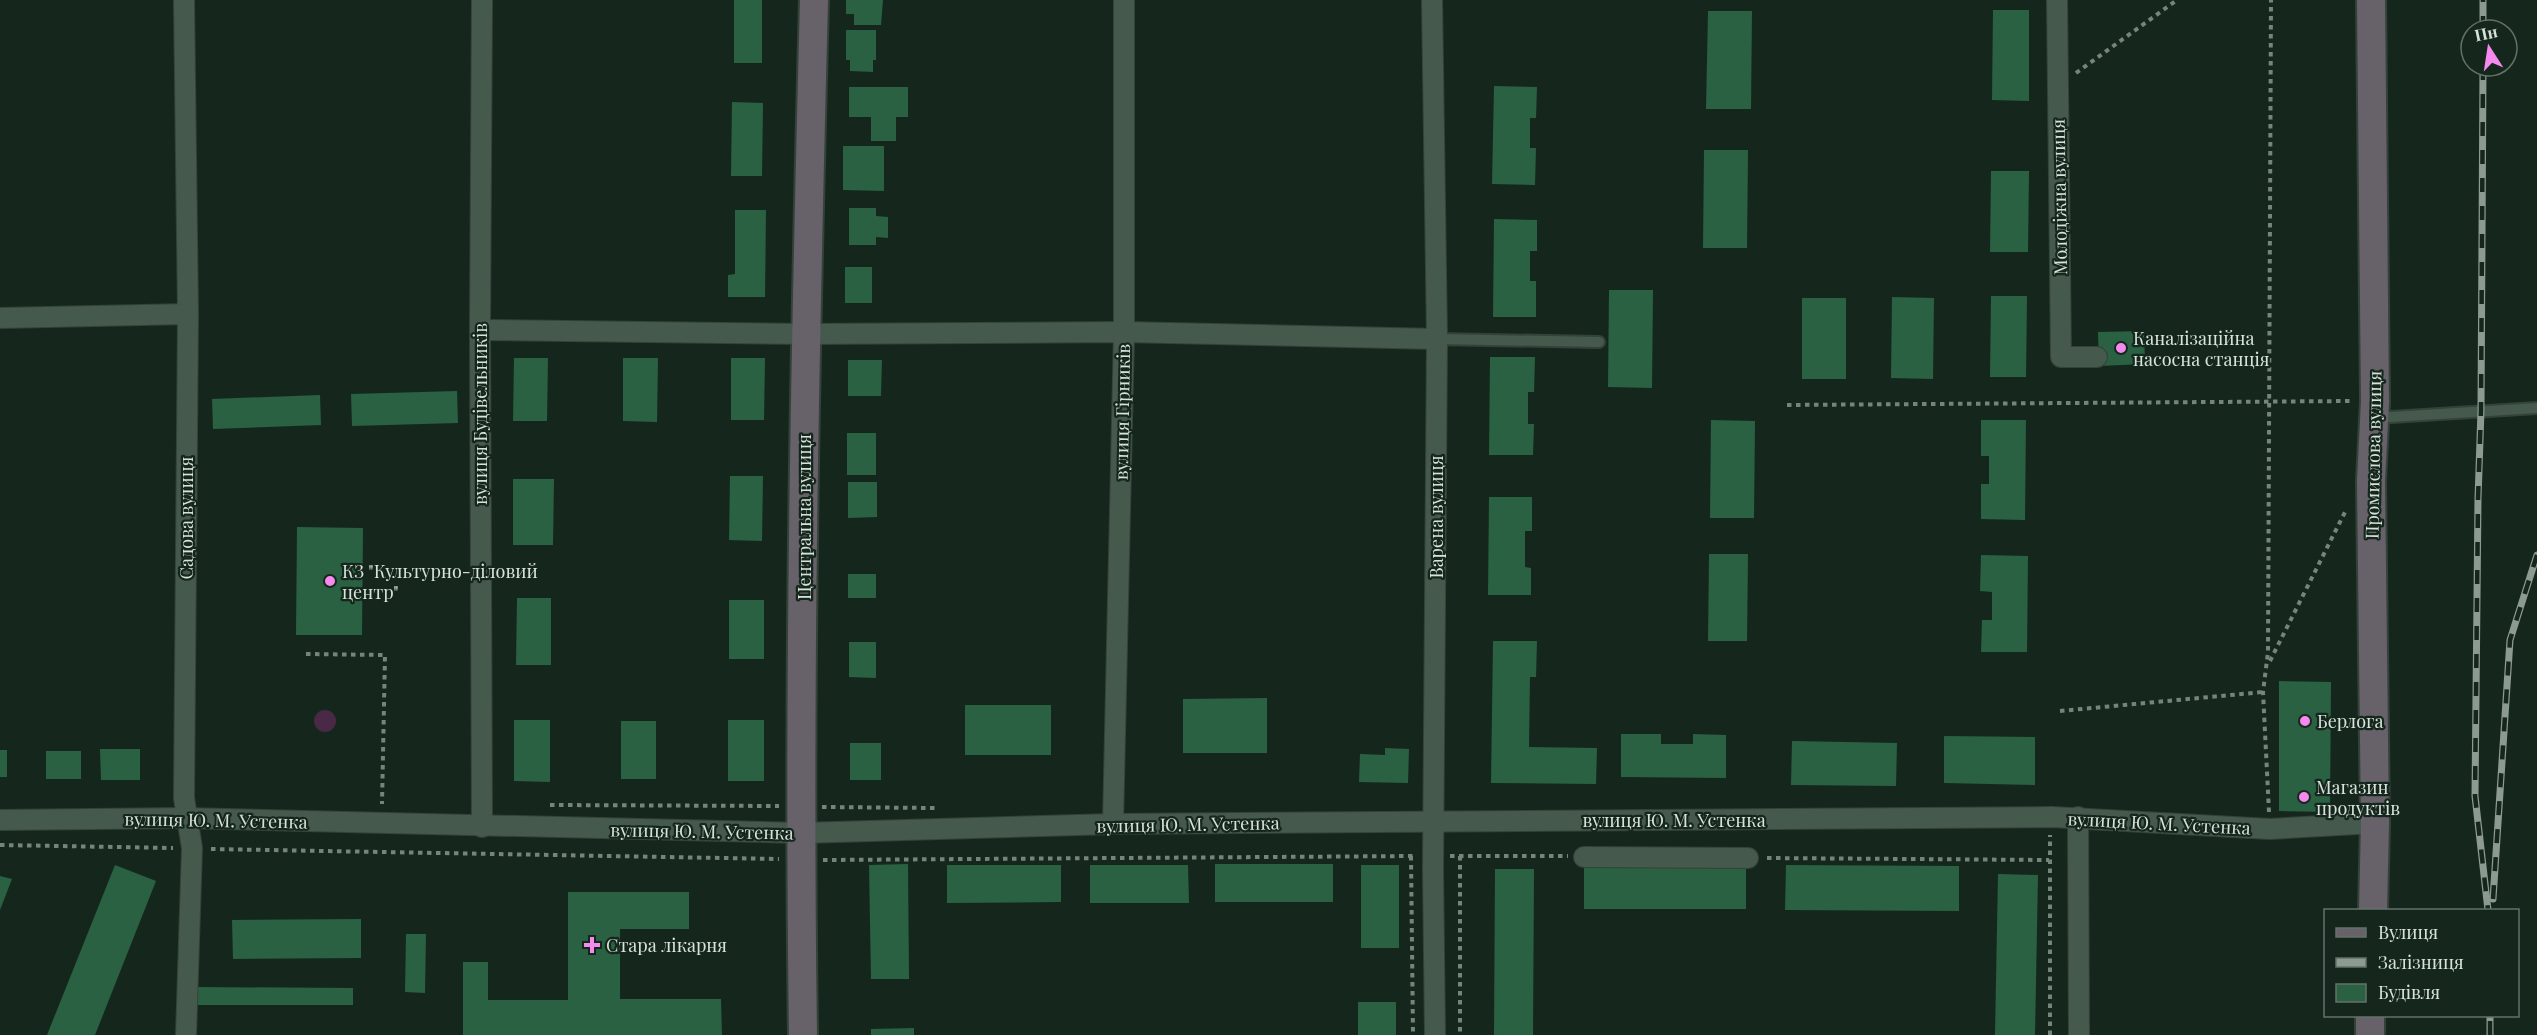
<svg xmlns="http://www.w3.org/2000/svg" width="2537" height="1035" viewBox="0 0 2537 1035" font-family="'Playfair Display',serif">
	<rect width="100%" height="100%" fill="#15271d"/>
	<circle fill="#492946" cx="325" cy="721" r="11"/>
	<g fill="#296142">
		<rect x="734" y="0" width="28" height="63"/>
		<polygon points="846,0 883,0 881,25 854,25 854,14 846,14"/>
		<polygon points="1993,10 2029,10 2029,101 1992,100"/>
		<polygon points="1708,11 1752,11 1751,109 1706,109"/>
		<polygon points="846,30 876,30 876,60 873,60 873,72 850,71 850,60 846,60"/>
		<polygon points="1494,86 1537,87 1536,118 1530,118 1530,148 1536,148 1535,185 1492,184"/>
		<polygon points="849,87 908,87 908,117 896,117 896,141 871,141 871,117 849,117"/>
		<polygon points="732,102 763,103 762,176 731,176"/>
		<polygon points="843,146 884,146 884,191 843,190"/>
		<polygon points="1704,150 1748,150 1747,248 1703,248"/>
		<polygon points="1991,171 2029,171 2028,252 1990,252"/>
		<polygon points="849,208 876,208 876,216 888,217 888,238 876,237 876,245 849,245"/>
		<polygon points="735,210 766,210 765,297 728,297 728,275 735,274"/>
		<polygon points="1494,219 1537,220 1537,251 1530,251 1530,281 1536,281 1536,317 1493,317"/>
		<rect x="845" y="267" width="27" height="36"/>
		<polygon points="1609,290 1653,290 1652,388 1608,387"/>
		<polygon points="1991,296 2027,296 2026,377 1990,377"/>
		<polygon points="1892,297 1934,298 1933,379 1891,378"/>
		<rect x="1802" y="298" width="44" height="81"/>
		<polygon points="2144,331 2145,364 2099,366 2098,332"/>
		<polygon points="1490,357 1535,357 1534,392 1528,392 1528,424 1534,424 1533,455 1489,455"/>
		<polygon points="514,358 548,358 547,421 513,421"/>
		<polygon points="623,358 658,358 657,422 623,421"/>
		<polygon points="731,358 765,358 764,420 731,420"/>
		<polygon points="848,360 882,360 881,396 848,396"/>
		<polygon points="457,391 458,423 352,426 351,394"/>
		<polygon points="320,395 321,425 213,429 212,399"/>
		<polygon points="1711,420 1755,421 1754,518 1710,518"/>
		<polygon points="1981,420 2026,420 2025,520 1981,519 1981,484 1989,484 1989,456 1981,456"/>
		<rect x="847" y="433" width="29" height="42"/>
		<polygon points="730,476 763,476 762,541 729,540"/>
		<polygon points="513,479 554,479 553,545 513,545"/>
		<polygon points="848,482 877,482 877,517 848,518"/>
		<polygon points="1489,497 1532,497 1532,531 1525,531 1525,567 1531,568 1531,595 1488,595"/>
		<polygon points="297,527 363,528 362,635 296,635"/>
		<polygon points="1709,554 1748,554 1747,641 1708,641"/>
		<polygon points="1981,555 2028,556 2027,652 1981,652 1982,620 1992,620 1992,592 1980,591"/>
		<rect x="848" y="574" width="28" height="24"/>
		<polygon points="517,598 551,598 551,665 516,665"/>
		<rect x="729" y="600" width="35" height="59"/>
		<polygon points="1493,641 1537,641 1536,677 1530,677 1529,747 1597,748 1596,784 1491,783"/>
		<polygon points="849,642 876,642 876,678 849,677"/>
		<polygon points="2279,681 2331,682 2330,812 2279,811"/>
		<polygon points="1267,698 1267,753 1183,753 1183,699"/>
		<rect x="965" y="705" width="86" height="50"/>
		<polygon points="514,720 550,720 550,782 514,781"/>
		<rect x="728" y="720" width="36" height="61"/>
		<rect x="621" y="721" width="35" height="58"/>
		<polygon points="1621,734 1661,734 1661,744 1693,744 1693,734 1726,735 1726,778 1621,777"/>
		<polygon points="1944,736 2035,737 2035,785 1944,783"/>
		<polygon points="1792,741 1897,743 1896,786 1791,785"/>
		<rect x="850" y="743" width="31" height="37"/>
		<polygon points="1385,748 1409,749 1408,783 1359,782 1360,754 1385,755"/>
		<polygon points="100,749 140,749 140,780 101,780"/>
		<rect x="0" y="750" width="7" height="27"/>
		<rect x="46" y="751" width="35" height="28"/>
		<polygon points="908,864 909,979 871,979 869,865"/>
		<rect x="1215" y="864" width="118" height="38"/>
		<rect x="1584" y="864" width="162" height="45"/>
		<polygon points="115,865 156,881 95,1035 47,1035"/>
		<polygon points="947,865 1061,865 1061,902 947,903"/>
		<polygon points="1090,865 1188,865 1189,903 1090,903"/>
		<rect x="1361" y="865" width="38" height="83"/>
		<polygon points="1786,865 1959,866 1959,911 1785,910"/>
		<polygon points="1495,869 1534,869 1533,1035 1494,1035"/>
		<polygon points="1998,874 2038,875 2035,1035 1995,1035"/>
		<polygon points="0,876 12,879 0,910"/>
		<polygon points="568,892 689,892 689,929 620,929 620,999 721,999 722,1035 463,1035 463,962 488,962 488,1000 568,1000"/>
		<polygon points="361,919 361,958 233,959 232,920"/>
		<polygon points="406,934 426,934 425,993 405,992"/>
		<polygon points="196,987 353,988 353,1005 196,1005"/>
		<rect x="1358" y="1002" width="38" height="33"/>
		<polygon points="914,1028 914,1035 871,1035 871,1029"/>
	</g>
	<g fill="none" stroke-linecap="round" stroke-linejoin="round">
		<defs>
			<g id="lane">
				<polyline points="1437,339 1599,342"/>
				<polyline points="2375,418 2537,408"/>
			</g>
			<g id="street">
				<polyline points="184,0 188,314 184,798 192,848 186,1035"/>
				<polyline points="1432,0 1437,339 1433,869 1435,1035"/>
				<polyline points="2057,0 2061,357 2097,357"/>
				<polyline points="0,318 188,314"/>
				<polyline points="480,330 805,334 1124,332 1437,339"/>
				<polyline points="2078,817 2079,1035"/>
				<polyline points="0,820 185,818 801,833 1113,824 2052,817 2270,829 2375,823"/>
				<polyline points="1113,824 1124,332 1124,0"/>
				<polyline points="482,827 480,330 482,0"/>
				<polyline points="1584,857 1748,858"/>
			</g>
			<g id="secondary">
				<polyline points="2371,0 2375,401 2371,481 2375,823 2373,910"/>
				<path d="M 803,1035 C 798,690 805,345 814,0"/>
				<polyline points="2370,1035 2370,1016"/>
			</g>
		</defs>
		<use href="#lane" stroke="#35423a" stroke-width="14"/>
		<use href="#street" stroke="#35423a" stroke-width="22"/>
		<use href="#secondary" stroke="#35423a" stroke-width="32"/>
		<g stroke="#76857c" stroke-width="4" stroke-dasharray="4.5 4.5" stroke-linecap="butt">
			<polyline points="2076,73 2177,0"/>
			<polyline points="1787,405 2353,401"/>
			<polyline points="306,654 385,655 382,804"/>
			<polyline points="2270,661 2346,510"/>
			<polyline points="2060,711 2263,692"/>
			<polyline points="550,805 779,806"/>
			<polyline points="822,807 935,808"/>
			<polyline points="2269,812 2263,692 2268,652 2271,0"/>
			<polyline points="0,845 173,848"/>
			<polyline points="211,849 779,859"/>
			<polyline points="1411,856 1413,1035"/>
			<polyline points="1450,856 1568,856"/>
			<polyline points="1460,856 1460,1035"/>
			<polyline points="1767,858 2049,860"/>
			<polyline points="823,860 1415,856"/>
			<polyline points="2050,1035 2050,835"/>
		</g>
		<use href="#lane" stroke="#46594d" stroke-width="10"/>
		<use href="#street" stroke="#46594d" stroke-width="20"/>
		<use href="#secondary" stroke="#67616a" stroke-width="28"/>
		<defs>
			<g id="rail">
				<polyline points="2483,30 2483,0"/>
				<polyline points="2483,66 2481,410 2478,499 2475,796 2488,910"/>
				<polyline points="2493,899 2510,640 2537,555"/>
				<polyline points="2490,1035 2490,1016"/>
			</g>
		</defs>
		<use href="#rail" stroke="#8d9a92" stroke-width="7"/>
		<use href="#rail" stroke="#15271d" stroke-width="4.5" stroke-dasharray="14" stroke-linecap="butt"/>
	</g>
	<g fill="#f589ee" stroke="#15271d" stroke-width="2">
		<circle cx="2121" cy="348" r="6"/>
		<circle cx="330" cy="581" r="6"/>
		<circle cx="2305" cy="721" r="6"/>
		<circle cx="2304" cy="797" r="6"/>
		<path d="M589 936h6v6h6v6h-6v6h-6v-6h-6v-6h6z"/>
	</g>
	<g text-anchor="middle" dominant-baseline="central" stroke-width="4.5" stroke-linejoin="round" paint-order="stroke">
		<g font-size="18" fill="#d7e2db" stroke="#15271d">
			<text transform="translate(2059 197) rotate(-91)">Молодіжна вулиця</text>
			<text transform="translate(1122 412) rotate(-89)">вулиця Гірників</text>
			<text transform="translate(480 414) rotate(-90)">вулиця Будівельників</text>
			<text transform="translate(2373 455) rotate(-89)">Промислова вулиця</text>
			<text transform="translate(804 517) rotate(-90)">Центральна вулиця</text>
			<text transform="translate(1436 517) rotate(-90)">Варена вулиця</text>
			<text transform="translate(186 518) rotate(-90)">Садова вулиця</text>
			<text transform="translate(216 820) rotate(1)">вулиця Ю. М. Устенка</text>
			<text x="1674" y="820">вулиця Ю. М. Устенка</text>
			<text transform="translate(2159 823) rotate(3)">вулиця Ю. М. Устенка</text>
			<text transform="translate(1188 824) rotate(-1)">вулиця Ю. М. Устенка</text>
			<text transform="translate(702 831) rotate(1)">вулиця Ю. М. Устенка</text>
		</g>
		<g font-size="18" fill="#d7e2db" stroke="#15271d" text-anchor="start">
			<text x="2133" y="338">Каналізаційна<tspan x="2133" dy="21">насосна станція</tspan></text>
			<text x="342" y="571">КЗ "Культурно-діловий<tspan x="342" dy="21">центр"</tspan></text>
			<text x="2317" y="721">Берлога</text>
			<text x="2316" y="787">Магазин<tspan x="2316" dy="21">продуктів</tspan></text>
			<text x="606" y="945">Стара лікарня</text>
		</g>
	</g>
	<rect x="2324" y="909" width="195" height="108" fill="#15271d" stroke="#637269" stroke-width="1.5"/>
	<rect x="2336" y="928" width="30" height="9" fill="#67616a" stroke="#637269" stroke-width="1.5"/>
	<text x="2378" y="939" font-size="18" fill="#d7e2db">Вулиця</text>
	<rect x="2336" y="958" width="30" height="9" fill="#8d9a92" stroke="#637269" stroke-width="1.5"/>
	<text x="2378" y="969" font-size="18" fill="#d7e2db">Залізниця</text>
	<rect x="2336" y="984" width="30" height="18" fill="#296142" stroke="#637269" stroke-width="1.5"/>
	<text x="2378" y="999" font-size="18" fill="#d7e2db">Будівля</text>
	<g transform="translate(2489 48) rotate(348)"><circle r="28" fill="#15271d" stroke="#637269" stroke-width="1.5"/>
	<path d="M0-4.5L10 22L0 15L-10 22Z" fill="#f589ee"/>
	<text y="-9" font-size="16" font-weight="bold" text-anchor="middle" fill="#d7e2db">Пн</text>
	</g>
</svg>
